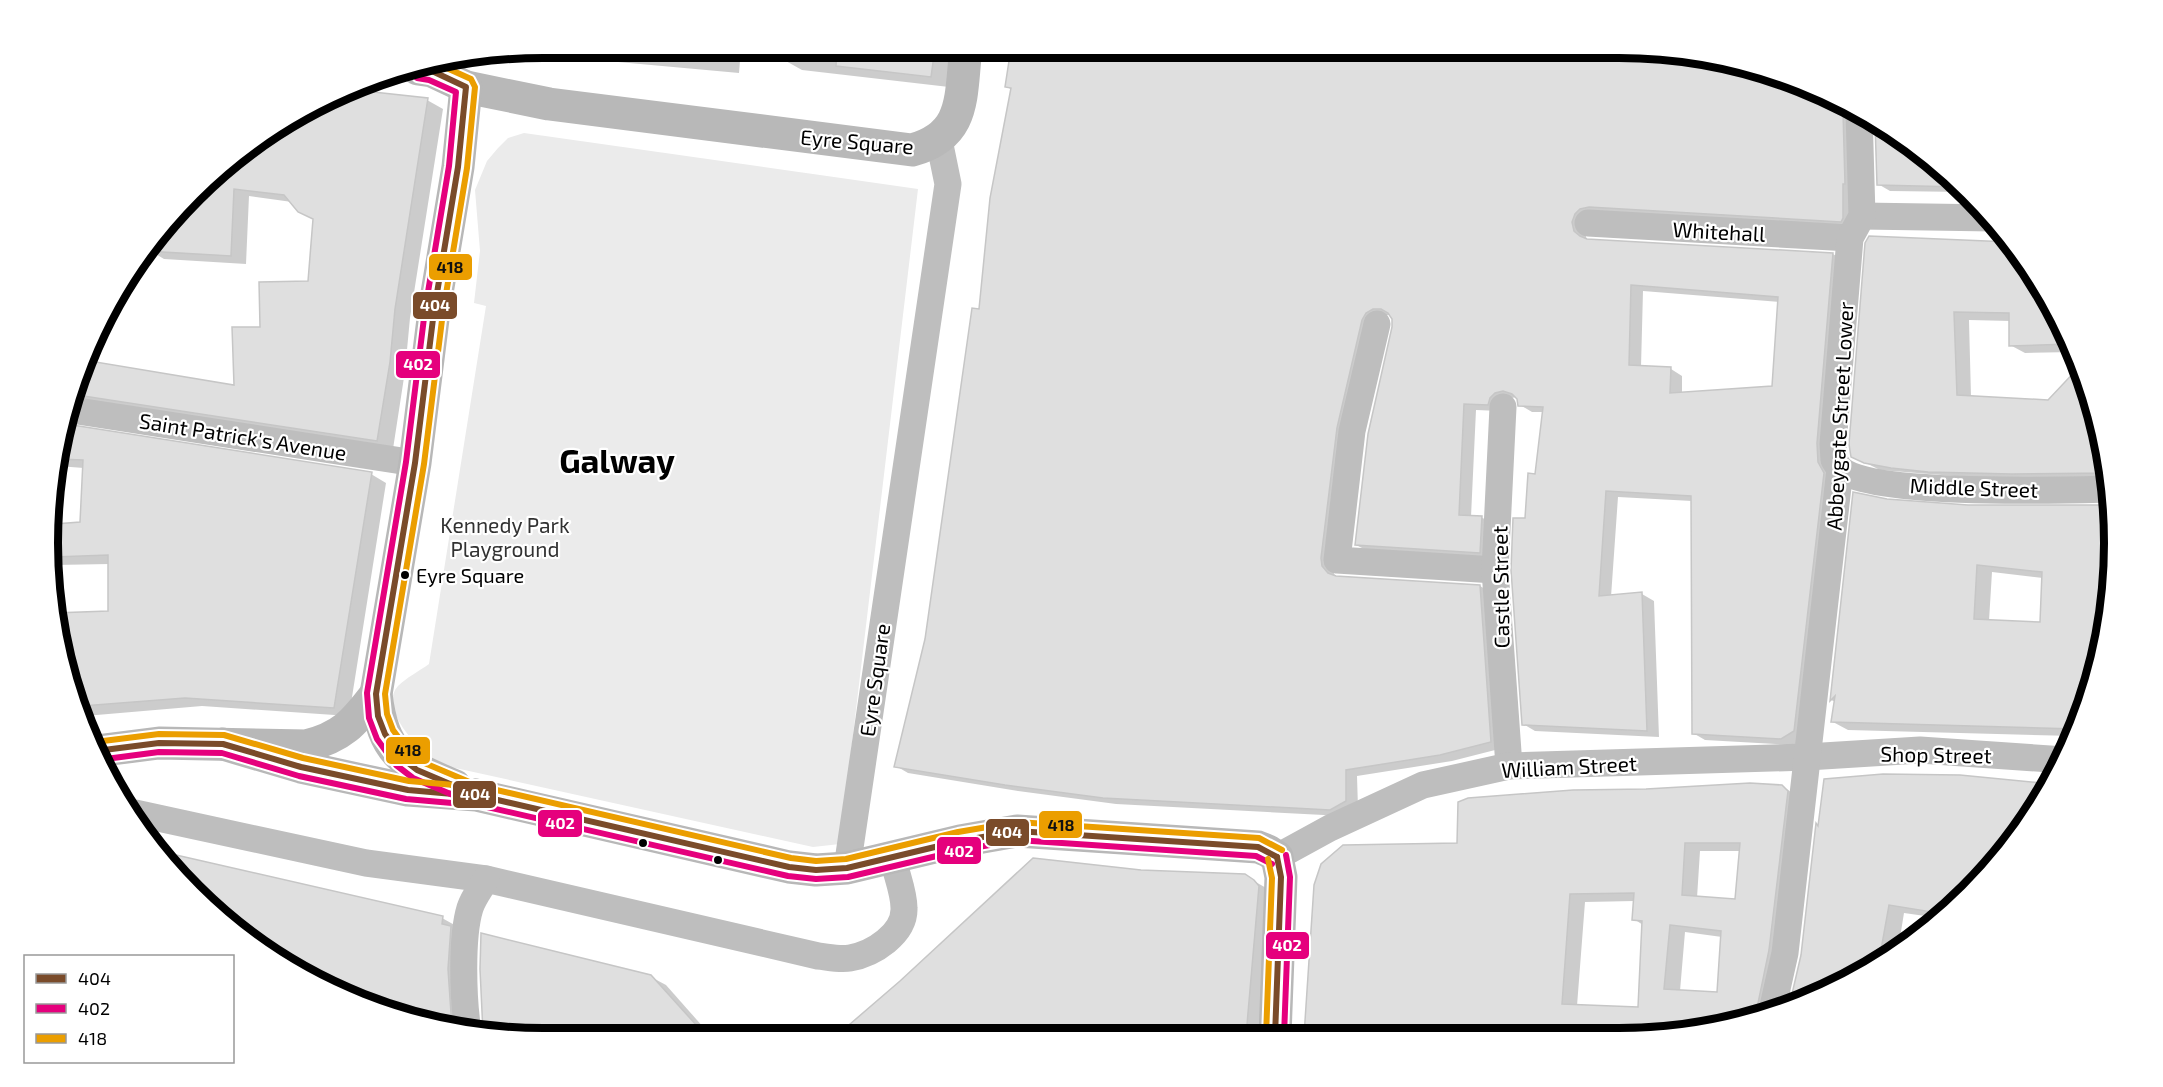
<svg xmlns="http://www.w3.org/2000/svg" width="2163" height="1087" viewBox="0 0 2163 1087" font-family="'Exo 2',sans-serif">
	<rect width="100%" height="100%" fill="#fff"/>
	<path fill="#ebebeb" d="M 524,133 L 918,189 L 840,844 L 813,847 L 437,764 C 421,751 377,709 398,686 C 406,678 419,671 429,664 L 486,306 L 474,303 L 480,251 L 475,190 L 487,161 L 498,148 L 508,138 Z"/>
	<g fill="#0003" fill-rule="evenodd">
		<polygon points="544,48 741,48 739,73 530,54 525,51"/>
		<polygon points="785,48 954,48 949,87 802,70 784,60"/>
		<path d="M 1652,49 L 1747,65 L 1838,99 L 1857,111 L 1855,225 L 1584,230 L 1587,240 L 1833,254 L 1844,261 L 1806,738 L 1794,745 L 1705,740 L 1693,733 L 1692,501 L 1618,497 L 1611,597 L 1642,594 L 1654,601 L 1659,737 L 1535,731 L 1523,724 L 1527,520 L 1537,476 L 1544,412 L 1532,412 L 1520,405 L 1516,397 L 1508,399 L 1500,411 L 1476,410 L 1471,517 L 1481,517 L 1493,524 L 1492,559 L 1368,551 L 1356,545 L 1394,327 L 1391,315 L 1386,315 L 1333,566 L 1334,574 L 1337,577 L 1480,586 L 1492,593 L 1503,748 L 1452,761 L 1357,776 L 1358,808 L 1343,816 L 1116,804 L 1018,791 L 908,773 L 896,766 L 927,639 L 980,310 L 1012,90 L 1006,86 ZM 1643,291 L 1780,302 L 1773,388 L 1682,394 L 1682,376 L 1671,369 L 1641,367 Z"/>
		<polygon points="352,91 427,100 443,109 410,318 405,371 393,449 70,417 71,425 371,474 386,483 349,716 202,706 85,716 54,615 110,612 110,564 55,565 52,608 55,526 128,521 84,468 57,466 58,446 89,363 235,387 261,328 309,282 315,220 292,202 249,196 246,264 164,259 149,250 149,247 171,217 242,151"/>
		<polygon points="1877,123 1921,150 1965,192 1890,191 1878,184"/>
		<polygon points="1870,237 2010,243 2048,295 2074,352 2025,353 2010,345 2011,321 1969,320 1971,397 2049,402 2081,367 2089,384 2111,478 2028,482 1880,470 1852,456"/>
		<path d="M 1887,501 L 1926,505 L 2112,506 L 2114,576 L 2098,671 L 2074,736 L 1848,730 L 1833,722 L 1836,702 L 1831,700 ZM 1992,572 L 2043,578 L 2042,623 L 1989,621 Z"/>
		<polygon points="2050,785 2012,845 1939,918 1904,913 1898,950 1809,1001 1791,1006 1802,957 1819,827"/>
		<path d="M 1782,786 L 1797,796 L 1773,1011 L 1684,1035 L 1305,1036 L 1459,845 ZM 1700,851 L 1741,851 L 1737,900 L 1697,898 ZM 1635,901 L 1634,919 L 1643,925 L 1640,1009 L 1577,1006 L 1585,902 ZM 1685,932 L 1722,937 L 1718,993 L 1680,991 Z"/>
		<polygon points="1141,871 1245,876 1268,889 1260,1036 836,1037 901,982"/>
		<polygon points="193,894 442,918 460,928 468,1031 416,1022 351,998 377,937 354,927 326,988"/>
		<polygon points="651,977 666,985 712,1037 511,1038 491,1035 484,1017"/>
	</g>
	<g fill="#dfdfdf" stroke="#c6c6c6" stroke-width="1.5" fill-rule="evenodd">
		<polygon points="837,48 935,48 931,77 836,66"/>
		<path d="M 1011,48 L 1652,49 L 1747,65 L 1838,99 L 1846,104 L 1843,112 L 1845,184 L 1843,184 L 1843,218 L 1841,222 L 1589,207 L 1580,209 L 1575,214 L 1572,222 L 1574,231 L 1580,236 L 1587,239 L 1833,253 L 1817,443 L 1818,462 L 1824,473 L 1794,731 L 1781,739 L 1692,734 L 1691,496 L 1606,491 L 1599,596 L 1642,592 L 1647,731 L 1522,725 L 1511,570 L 1513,518 L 1525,518 L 1528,473 L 1535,474 L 1543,407 L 1518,406 L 1517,399 L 1512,394 L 1503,391 L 1495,393 L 1490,398 L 1488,405 L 1464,404 L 1459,515 L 1482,516 L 1480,553 L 1355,545 L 1368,434 L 1392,327 L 1392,319 L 1388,313 L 1381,309 L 1373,309 L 1366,313 L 1362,320 L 1337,428 L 1321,558 L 1322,566 L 1328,573 L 1336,576 L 1480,585 L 1491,742 L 1440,755 L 1346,770 L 1346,801 L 1330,810 L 1103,798 L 1005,785 L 894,767 L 925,639 L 972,308 L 979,309 L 990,198 L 1011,88 L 1005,87 ZM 1631,285 L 1778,297 L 1772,386 L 1670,393 L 1671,367 L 1629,365 Z"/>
		<polygon points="355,90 428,98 395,309 390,362 377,441 77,395 90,361 234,385 232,327 260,327 259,282 308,281 313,219 298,212 284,195 234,189 231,256 146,251 171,217 242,151"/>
		<polygon points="1875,122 1921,150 1960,187 1877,185"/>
		<polygon points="1869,236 2010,242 2048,295 2071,344 2009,346 2009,313 1954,312 1957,395 2048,400 2080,366 2089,384 2109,473 2012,474 1928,472 1891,468 1864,463 1851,457 1849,444 1865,243"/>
		<polygon points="66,424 372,472 334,708 185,698 82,706 54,613 108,611 108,555 54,557 55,524 80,522 83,460 57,459 58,446"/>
		<path d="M 1853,492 L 1887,499 L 1968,505 L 2112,505 L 2113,556 L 2112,590 L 2098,671 L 2077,729 L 1831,722 L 1835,696 L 1830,701 ZM 1977,565 L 2042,572 L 2040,622 L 1974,619 Z"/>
		<polygon points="1883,774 1960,775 2051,784 2012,845 1944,914 1889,905 1879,961 1809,1001 1789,1007 1801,955 1816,823 1818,826 1824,779"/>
		<path d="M 1750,783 L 1782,785 L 1788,791 L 1769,950 L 1757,1008 L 1757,1015 L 1683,1035 L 1304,1036 L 1314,885 L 1321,864 L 1343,845 L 1457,843 L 1458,802 L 1468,798 L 1573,790 L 1646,789 ZM 1685,843 L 1740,843 L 1735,899 L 1682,895 ZM 1634,893 L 1632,920 L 1642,921 L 1638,1007 L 1562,1004 L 1570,894 ZM 1670,925 L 1721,931 L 1717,992 L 1664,989 Z"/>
		<polygon points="163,852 443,916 442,924 451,926 448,969 452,1028 416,1022 325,988 193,894"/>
		<polygon points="1033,858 1141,870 1245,874 1254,880 1259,886 1246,1036 835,1037 900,981"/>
		<polygon points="481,933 651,975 707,1037 511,1038 483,1033 480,969"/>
	</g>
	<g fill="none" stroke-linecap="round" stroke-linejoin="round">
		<g stroke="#bebebe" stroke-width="27">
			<polyline points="1862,216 1993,218"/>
			<polyline points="1588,223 1850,238"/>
			<polyline points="1377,324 1352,431 1337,560 1495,570"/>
			<polyline points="1503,407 1495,570 1509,766"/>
			<polyline points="71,410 415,463"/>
			<path d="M 1840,469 C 1871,496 2063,490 2111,489"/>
			<path d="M 135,813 L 366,863 L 486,879 L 818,956 C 828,957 840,960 850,958 C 873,954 905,934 904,908 C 904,892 896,874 893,858"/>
			<polyline points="1277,857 1330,828 1423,785 1509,766 1807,757 1920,750 2065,760"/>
			<polyline points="847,868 948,184 939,140"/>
			<polyline points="1772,1011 1785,953 1840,469 1834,460 1833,444 1850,238 1862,216 1859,112"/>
			<path d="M 468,1031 C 463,1000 461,937 470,908 C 473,898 481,888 486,879"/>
		</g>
		<g stroke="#b8b8b8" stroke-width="33">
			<path d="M 418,69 L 432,71 L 466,87 L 549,104 L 912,150 C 967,135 960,96 966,48"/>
			<polyline points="223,744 301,767 408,790 476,795 789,867 816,870 847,868 960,841 1017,831 1258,847 1268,851 1277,857 1281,877 1275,1036"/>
			<path d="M 96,751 L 159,743 L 306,746 C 342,737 354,723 376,694"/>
			<path d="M 455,786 C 403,764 383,754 376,694 L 415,463 L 434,311 L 458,167 L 466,87"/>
		</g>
		<defs>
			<g id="bus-1">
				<polyline points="418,69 432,71 466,87 458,167 434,311 415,463 376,694 378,716 385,734 403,759 417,770 476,795 789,867 816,870 847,868 960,841 1017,831 1258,847 1277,857"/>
				<polyline points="96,751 159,743 223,744 301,767 408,790 453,794"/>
				<polyline points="1275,1036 1281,877 1277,857"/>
			</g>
			<g id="bus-2">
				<polyline points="417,78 429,80 456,92 449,166 425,310 406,462 367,693 369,718 377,739 396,765 413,778 474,804 788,876 816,879 848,877 962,850 1017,840 1256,856 1272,864"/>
				<polyline points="98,760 159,752 222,753 299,776 406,799 452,803"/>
				<polyline points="1284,1036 1290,877 1286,855"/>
			</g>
			<g id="bus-3">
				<polyline points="440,65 471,79 475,87 467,168 443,312 424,464 385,694 387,714 393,730 410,753 422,762 479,786 791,858 816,861 846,859 958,832 1017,822 1259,838 1282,850"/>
				<polyline points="95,742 159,734 224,735 303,758 409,781 454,785"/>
				<polyline points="1266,1036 1272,878 1268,859"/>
			</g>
		</defs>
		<use href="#bus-1" stroke="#fff" stroke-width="10"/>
		<use href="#bus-2" stroke="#fff" stroke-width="10"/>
		<use href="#bus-3" stroke="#fff" stroke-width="10"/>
		<use href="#bus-1" stroke="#7a4b2a" stroke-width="6"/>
		<use href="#bus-2" stroke="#e5007d" stroke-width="6"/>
		<use href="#bus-3" stroke="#eb9e00" stroke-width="6"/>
	</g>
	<g fill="#000" stroke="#fff" stroke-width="2">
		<circle cx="405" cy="575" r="5"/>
		<circle cx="643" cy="843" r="5"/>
		<circle cx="718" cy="860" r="5"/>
	</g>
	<g text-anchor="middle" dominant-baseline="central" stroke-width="4.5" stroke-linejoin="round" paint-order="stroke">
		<g font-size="20" fill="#000" stroke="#fff" text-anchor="start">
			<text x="416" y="575">Eyre Square</text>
		</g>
		<g font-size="21" fill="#000" stroke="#fff">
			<text transform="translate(857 141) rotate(5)">Eyre Square</text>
			<text transform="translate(1719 231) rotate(3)">Whitehall</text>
			<text transform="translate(1839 416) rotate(-87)">Abbeygate Street Lower</text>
			<text transform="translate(243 436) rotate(9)">Saint Patrick's Avenue</text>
			<text transform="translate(1974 487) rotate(2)">Middle Street</text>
			<text transform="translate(1500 587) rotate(-91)">Castle Street</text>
			<text transform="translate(874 680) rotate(-82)">Eyre Square</text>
			<text transform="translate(1936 754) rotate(1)">Shop Street</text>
			<text transform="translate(1569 766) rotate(-3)">William Street</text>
		</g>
		<g font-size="21" fill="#323232" stroke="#fff">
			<text x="505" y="524">Kennedy Park<tspan x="505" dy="24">Playground</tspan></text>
		</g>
		<g font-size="33" font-weight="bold" fill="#000" stroke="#fff">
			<text x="617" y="460">Galway</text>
		</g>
	</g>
	<path d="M0 0H2163V1087H0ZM543 58H1619A485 485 0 0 1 2104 543V543A485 485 0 0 1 1619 1028H543A485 485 0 0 1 58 543V543A485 485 0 0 1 543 58Z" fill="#fff" fill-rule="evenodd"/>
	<path fill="none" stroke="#000" stroke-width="8" d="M543 58H1619A485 485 0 0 1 2104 543V543A485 485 0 0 1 1619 1028H543A485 485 0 0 1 58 543V543A485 485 0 0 1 543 58Z"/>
	<g stroke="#fff" stroke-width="2">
		<rect x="428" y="253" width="45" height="28" rx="6" fill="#eb9e00"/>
		<rect x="412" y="291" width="46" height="29" rx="6" fill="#7a4b2a"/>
		<rect x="395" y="350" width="46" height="29" rx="6" fill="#e5007d"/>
		<rect x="385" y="736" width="46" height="29" rx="6" fill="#eb9e00"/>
		<rect x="452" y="780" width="45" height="29" rx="6" fill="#7a4b2a"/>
		<rect x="537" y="809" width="46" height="29" rx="6" fill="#e5007d"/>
		<rect x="1038" y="810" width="45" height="29" rx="6" fill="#eb9e00"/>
		<rect x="985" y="818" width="45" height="29" rx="6" fill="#7a4b2a"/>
		<rect x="936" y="836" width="46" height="29" rx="6" fill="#e5007d"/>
		<rect x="1265" y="931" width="45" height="29" rx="6" fill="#e5007d"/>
	</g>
	<g font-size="16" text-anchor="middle" font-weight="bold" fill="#fff">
		<text x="435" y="311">404</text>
		<text x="418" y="370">402</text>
		<text x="475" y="800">404</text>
		<text x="560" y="829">402</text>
		<text x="1007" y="838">404</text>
		<text x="959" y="857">402</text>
		<text x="1287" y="951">402</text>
	</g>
	<g font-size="16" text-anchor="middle" font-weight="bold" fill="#111">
		<text x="450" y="273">418</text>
		<text x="408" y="756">418</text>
		<text x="1061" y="831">418</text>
	</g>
	<rect x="24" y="955" width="210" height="108" fill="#ffffff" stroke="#999999" stroke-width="1.5"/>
	<rect x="36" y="974" width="30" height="9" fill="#7a4b2a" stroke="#999999" stroke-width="1.5"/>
	<text x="78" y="985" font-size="18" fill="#000000">404</text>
	<rect x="36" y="1004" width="30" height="9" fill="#e5007d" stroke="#999999" stroke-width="1.5"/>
	<text x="78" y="1015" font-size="18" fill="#000000">402</text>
	<rect x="36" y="1034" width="30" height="9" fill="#eb9e00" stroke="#999999" stroke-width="1.5"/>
	<text x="78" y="1045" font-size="18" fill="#000000">418</text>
</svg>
